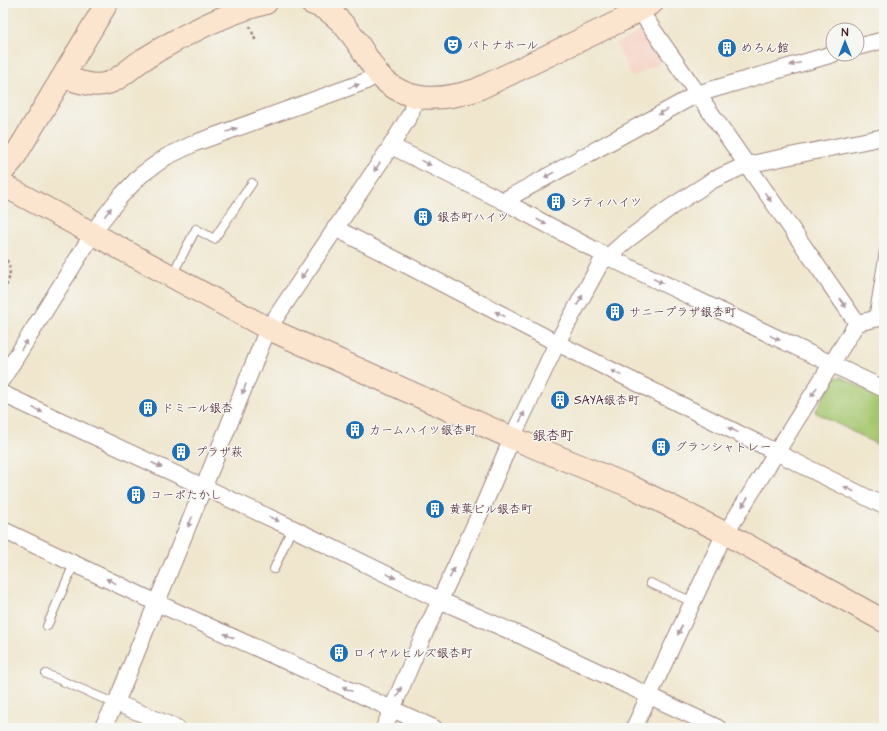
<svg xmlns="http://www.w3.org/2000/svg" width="887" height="731" viewBox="0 0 887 731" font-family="'Architects Daughter','Klee One',sans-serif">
	<rect width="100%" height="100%" fill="#f6f6f2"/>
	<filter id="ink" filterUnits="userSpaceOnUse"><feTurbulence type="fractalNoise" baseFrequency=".025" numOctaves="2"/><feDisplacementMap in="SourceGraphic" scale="8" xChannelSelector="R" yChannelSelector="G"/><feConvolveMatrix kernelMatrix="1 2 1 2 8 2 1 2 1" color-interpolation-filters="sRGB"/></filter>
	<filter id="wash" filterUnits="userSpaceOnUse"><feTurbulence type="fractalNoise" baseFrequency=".012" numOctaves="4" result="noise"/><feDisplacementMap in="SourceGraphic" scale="16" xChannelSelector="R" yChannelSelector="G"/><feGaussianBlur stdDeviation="0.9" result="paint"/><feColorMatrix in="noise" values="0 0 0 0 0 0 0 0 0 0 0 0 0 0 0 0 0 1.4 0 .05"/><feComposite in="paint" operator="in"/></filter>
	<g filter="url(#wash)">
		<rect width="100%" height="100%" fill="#efe6cd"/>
		<polygon fill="#f6d2c4" points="644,30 660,63 632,77 616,44"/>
		<polygon fill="#a6c770" stroke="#78734e" points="841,377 884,399 884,448 815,412 834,378"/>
	</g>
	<g filter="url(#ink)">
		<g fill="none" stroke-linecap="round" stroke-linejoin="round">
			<defs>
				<g id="lane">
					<polyline points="172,275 196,229 214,239 252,183"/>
					<polyline points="873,319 884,251"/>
					<polyline points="274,569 292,528"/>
					<polyline points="650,583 693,602"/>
					<polyline points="47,626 74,564"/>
					<polyline points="46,674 116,704"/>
				</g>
				<g id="street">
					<polyline points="640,11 857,323"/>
					<polyline points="857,47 884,40"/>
					<polyline points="391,146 503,201 608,257 884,389"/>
					<polyline points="503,201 697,94 833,54"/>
					<polyline points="335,228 557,343 884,506"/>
					<polyline points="3,378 99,224 119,198 141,175 166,157 195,143 364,82 379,74"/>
					<polyline points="3,394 292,528 439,600 524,637 718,728"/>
					<polyline points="3,530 157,603 434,728"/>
					<polyline points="116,703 177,728"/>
					<polyline points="102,728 116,703 265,336 274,320 391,146 411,113 415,96"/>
					<polyline points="384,728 421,641 482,509 512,438 557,343 600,264 627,240 671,207 713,180 746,165 884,137"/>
					<polyline points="634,728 721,541 857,323 884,317"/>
				</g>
				<g id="secondary">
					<path d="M 311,3 C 333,10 344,24 357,42 C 364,52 371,65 379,75 C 406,104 440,101 476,90 L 622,20 L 652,3"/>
					<path d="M 63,77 C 77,81 94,88 108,83 C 121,79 132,66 144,59 C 181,36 223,14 266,3"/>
					<polyline points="3,171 12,161 107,3"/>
					<polyline points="3,185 269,329 512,438 632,487 725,533 884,621"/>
				</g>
			</defs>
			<use href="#lane" stroke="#9c827c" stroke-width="10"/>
			<use href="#street" stroke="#9c827c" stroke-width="18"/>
			<use href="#secondary" stroke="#9c827c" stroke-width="24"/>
			<g stroke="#9c827c" stroke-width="2.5" stroke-dasharray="3 3" stroke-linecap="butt">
				<polyline points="250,26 256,42"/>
				<path d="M 3,255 C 13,267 11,279 3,291"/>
			</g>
			<use href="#lane" stroke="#fff" stroke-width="8"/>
			<use href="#street" stroke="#fff" stroke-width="16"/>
			<use href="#secondary" stroke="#fce5cf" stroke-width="22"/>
		</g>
		<defs><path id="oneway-solid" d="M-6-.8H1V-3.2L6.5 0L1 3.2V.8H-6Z"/></defs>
		<g fill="#ae9aa0">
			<use href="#oneway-solid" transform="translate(795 64) rotate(165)"/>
			<use href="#oneway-solid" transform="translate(354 86) rotate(-19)"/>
			<use href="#oneway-solid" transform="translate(663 112) rotate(151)"/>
			<use href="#oneway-solid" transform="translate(232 130) rotate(-20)"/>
			<use href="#oneway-solid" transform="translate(426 163) rotate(26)"/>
			<use href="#oneway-solid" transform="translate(377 167) rotate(125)"/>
			<use href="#oneway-solid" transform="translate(549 175) rotate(151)"/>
			<use href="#oneway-solid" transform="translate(768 197) rotate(55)"/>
			<use href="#oneway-solid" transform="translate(108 212) rotate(-53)"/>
			<use href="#oneway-solid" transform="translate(542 222) rotate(28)"/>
			<use href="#oneway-solid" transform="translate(304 274) rotate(124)"/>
			<use href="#oneway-solid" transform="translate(658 281) rotate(26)"/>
			<use href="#oneway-solid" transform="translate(580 300) rotate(-61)"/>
			<use href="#oneway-solid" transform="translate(843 303) rotate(55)"/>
			<use href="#oneway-solid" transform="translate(500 314) rotate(-153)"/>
			<use href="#oneway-solid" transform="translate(775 338) rotate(26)"/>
			<use href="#oneway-solid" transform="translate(24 345) rotate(-58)"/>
			<use href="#oneway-solid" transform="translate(616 373) rotate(-154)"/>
			<use href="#oneway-solid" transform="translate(244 389) rotate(112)"/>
			<use href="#oneway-solid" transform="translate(814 392) rotate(121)"/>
			<use href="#oneway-solid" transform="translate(38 410) rotate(25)"/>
			<use href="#oneway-solid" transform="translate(522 417) rotate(-65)"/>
			<use href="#oneway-solid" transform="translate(733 430) rotate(-154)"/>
			<use href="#oneway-solid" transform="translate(157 465) rotate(25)"/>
			<use href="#oneway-solid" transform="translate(849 489) rotate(-153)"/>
			<use href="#oneway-solid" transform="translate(745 502) rotate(123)"/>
			<use href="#oneway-solid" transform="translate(274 519) rotate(25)"/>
			<use href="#oneway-solid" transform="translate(190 522) rotate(112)"/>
			<use href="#oneway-solid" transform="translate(452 573) rotate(-65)"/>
			<use href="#oneway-solid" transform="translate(391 576) rotate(26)"/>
			<use href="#oneway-solid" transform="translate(111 581) rotate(-154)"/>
			<use href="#oneway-solid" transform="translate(680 630) rotate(115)"/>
			<use href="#oneway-solid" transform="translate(229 636) rotate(-156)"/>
			<use href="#oneway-solid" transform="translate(347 689) rotate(-156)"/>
			<use href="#oneway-solid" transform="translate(399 692) rotate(-67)"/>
		</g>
	</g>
	<defs>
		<symbol id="theatre-disc" viewBox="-11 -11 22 22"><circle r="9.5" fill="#1f6fb2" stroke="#f6f6f2"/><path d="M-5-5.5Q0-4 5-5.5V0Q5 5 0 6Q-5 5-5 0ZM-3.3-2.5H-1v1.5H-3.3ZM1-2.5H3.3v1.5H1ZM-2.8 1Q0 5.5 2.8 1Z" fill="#fff"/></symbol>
		<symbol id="building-disc" viewBox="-11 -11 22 22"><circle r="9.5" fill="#1f6fb2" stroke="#f6f6f2"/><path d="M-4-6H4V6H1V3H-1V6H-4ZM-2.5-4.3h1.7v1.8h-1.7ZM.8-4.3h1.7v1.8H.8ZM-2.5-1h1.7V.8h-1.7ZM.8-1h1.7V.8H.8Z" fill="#fff"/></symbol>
	</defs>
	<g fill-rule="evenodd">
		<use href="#theatre-disc" x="442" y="34" width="22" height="22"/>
		<use href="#building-disc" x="716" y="37" width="22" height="22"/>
		<use href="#building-disc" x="545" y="191" width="22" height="22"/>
		<use href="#building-disc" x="412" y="206" width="22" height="22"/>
		<use href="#building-disc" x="604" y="301" width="22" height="22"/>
		<use href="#building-disc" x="549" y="389" width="22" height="22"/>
		<use href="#building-disc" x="137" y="397" width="22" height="22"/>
		<use href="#building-disc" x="344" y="419" width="22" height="22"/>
		<use href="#building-disc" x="650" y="436" width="22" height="22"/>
		<use href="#building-disc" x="170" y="441" width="22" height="22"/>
		<use href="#building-disc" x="125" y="484" width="22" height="22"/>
		<use href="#building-disc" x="424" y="498" width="22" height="22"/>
		<use href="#building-disc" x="328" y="642" width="22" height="22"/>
	</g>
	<g text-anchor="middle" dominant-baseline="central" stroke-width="3" stroke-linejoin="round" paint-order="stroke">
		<g font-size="12" fill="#4a1f2b" stroke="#f6f6f2" text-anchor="start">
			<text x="467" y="45">パトナホール</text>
			<text x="741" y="48">めろん館</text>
			<text x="570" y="202">シティハイツ</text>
			<text x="437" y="217">銀杏町ハイツ</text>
			<text x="629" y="312">サニープラザ銀杏町</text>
			<text x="574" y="400">SAYA銀杏町</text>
			<text x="162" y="408">ドミール銀杏</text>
			<text x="369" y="430">カームハイツ銀杏町</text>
			<text x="675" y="447">グランシャトレー</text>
			<text x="195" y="452">プラザ萩</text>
			<text x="150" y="495">コーポたかし</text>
			<text x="449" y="509">黄葉ビル銀杏町</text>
			<text x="353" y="653">ロイヤルヒルズ銀杏町</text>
		</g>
		<g font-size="14" fill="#4a1f2b" stroke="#f6f6f2">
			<text x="553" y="436">銀杏町</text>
		</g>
	</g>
	<rect width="887" height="731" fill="none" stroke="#f6f6f2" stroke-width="16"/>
	<g transform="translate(845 42)"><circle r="19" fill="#f6f6f2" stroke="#b1a0a2"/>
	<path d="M0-3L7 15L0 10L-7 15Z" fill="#1f6fb2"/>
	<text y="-6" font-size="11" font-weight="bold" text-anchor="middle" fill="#4a1f2b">N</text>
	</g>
</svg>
